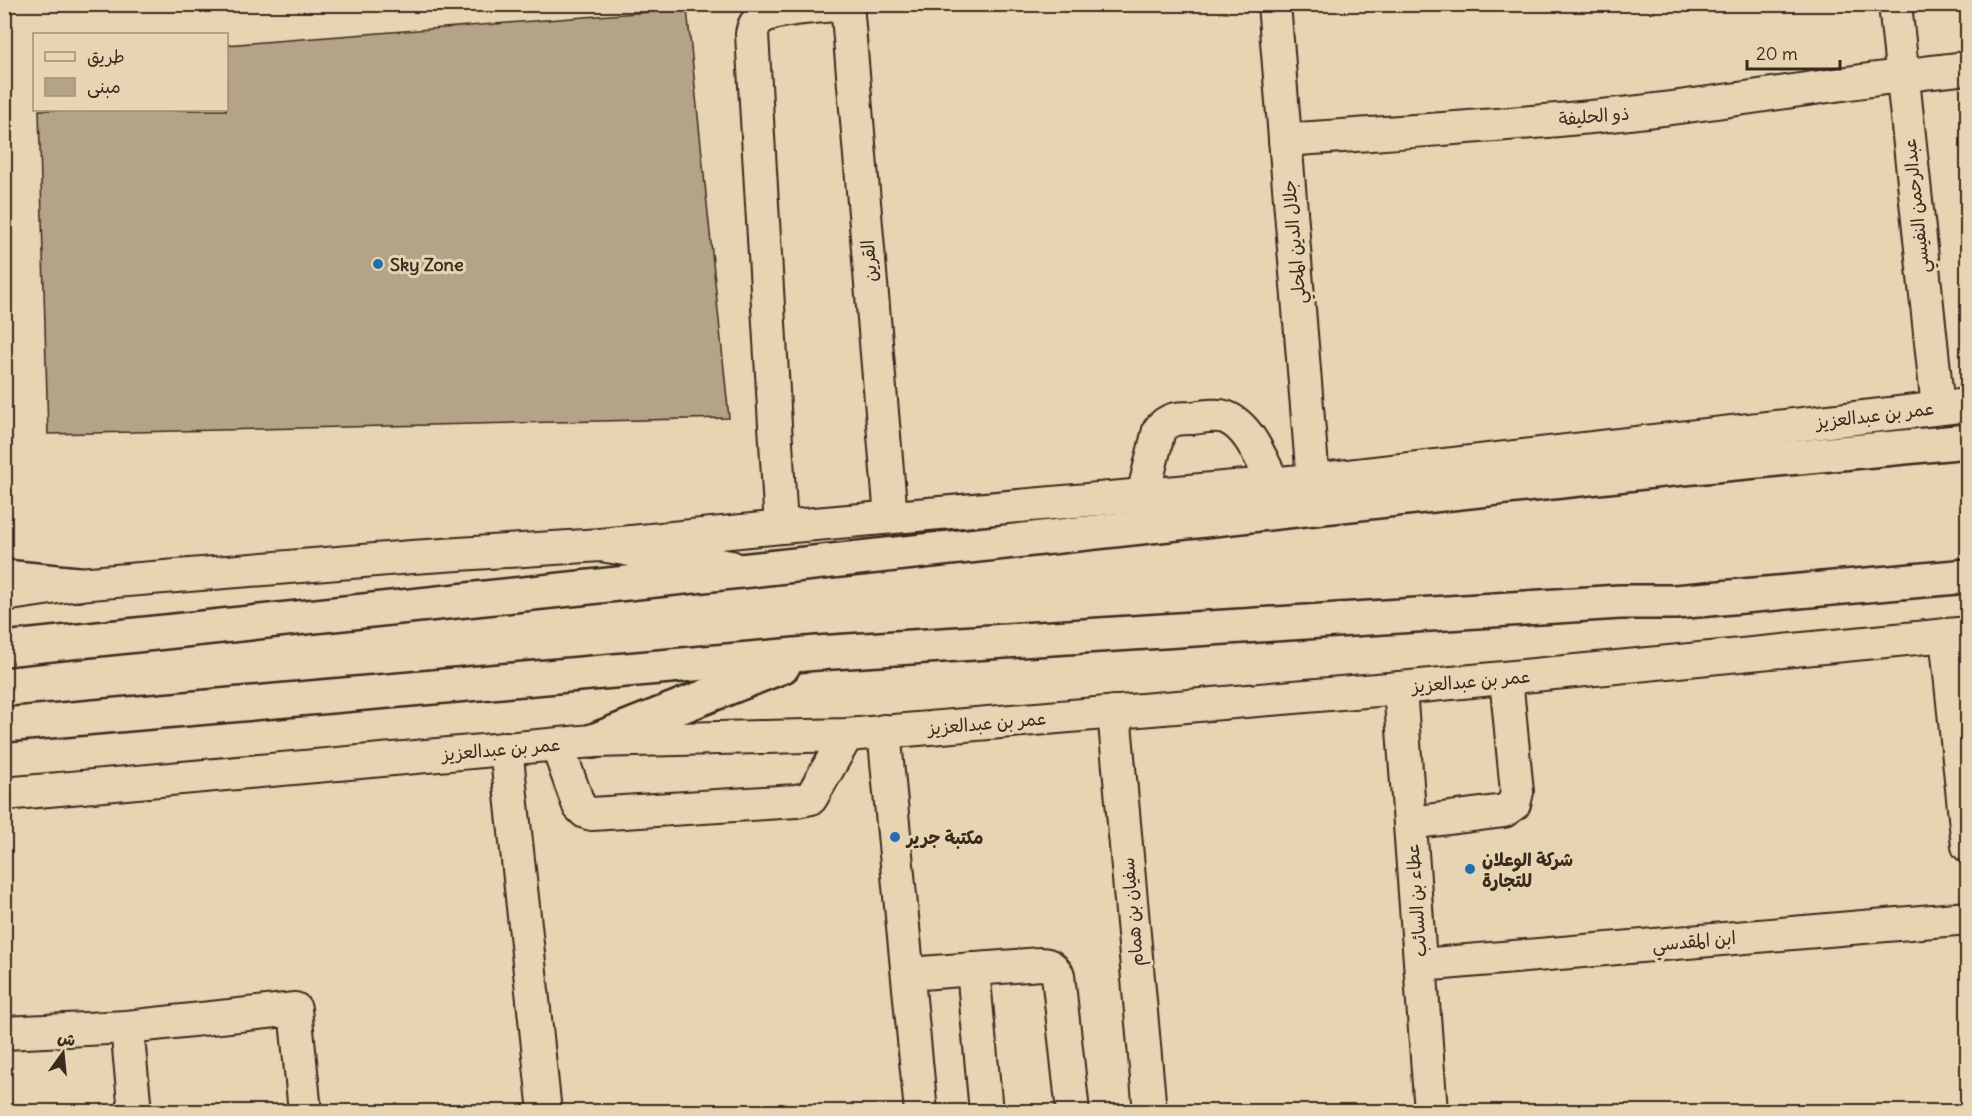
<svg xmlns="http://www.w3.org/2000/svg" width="1972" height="1116" viewBox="0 0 1972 1116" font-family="Delius,'Playpen Sans Arabic',sans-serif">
	<rect width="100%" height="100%" fill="#e6d4b2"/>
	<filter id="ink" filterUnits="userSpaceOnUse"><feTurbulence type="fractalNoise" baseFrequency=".0167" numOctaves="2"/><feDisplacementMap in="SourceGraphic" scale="12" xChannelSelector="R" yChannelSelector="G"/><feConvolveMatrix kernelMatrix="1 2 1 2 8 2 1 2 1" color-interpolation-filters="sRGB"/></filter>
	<g filter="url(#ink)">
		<polygon fill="#b4a386" stroke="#3b2a1e" stroke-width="1.5" points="687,9 729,418 48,434 39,110 226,110 226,45"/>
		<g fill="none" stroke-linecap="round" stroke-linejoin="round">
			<defs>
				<g id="minor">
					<polyline points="847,4 891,517"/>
					<polyline points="1274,4 1313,480"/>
					<polyline points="1895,4 1938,408"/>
					<path d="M 1285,140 C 1394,132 1503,126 1611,115 C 1731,103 1848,80 1968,68"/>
					<path d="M 1143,495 L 1159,430 C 1168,418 1178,418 1192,418 C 1201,417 1216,414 1225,417 C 1250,426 1262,462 1274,484"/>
					<path d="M 781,527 L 752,34 C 753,27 755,22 761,18 C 778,7 824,7 846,4"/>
					<polyline points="601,545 781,527 1313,480 1968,405"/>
					<polyline points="4,595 78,584 412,557 601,545 731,567"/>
					<polyline points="1946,635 1968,846"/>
					<polyline points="1400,688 1431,1112"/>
					<polyline points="1114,712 1150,1112"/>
					<polyline points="884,731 921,1112"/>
					<polyline points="557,745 579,806 585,812 592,814 796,801 811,798 847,735"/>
					<polyline points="506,748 545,1112"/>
					<polyline points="4,794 593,741 847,735 1400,688 1968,633"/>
					<polyline points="1410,823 1504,811 1514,804 1517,792 1506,678"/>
					<polyline points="1421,965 1968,918"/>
					<polyline points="973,969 986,1112"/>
					<path d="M 908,974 L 1041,964 C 1050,964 1053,968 1058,975 L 1073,1112"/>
					<polyline points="127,1027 135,1112"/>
					<polyline points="4,1033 127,1027 295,1009 305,1112"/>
				</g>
				<g id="major">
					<polyline points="4,577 78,584"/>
					<polyline points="4,649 750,570 1662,470 1968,441"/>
					<polyline points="4,725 817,653 1620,602 1675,602 1968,576"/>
					<polyline points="593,741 783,666"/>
				</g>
			</defs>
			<use href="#minor" stroke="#3b2a1e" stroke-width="36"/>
			<use href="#major" stroke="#3b2a1e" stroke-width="38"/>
			<use href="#minor" stroke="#e6d4b2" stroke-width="32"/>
			<use href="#major" stroke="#e6d4b2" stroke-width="33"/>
		</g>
	</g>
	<g fill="#1f6fb2" stroke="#e6d4b2" stroke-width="2">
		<circle cx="378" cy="264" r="6"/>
		<circle cx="895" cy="837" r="6"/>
		<circle cx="1470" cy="869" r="6"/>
	</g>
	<g text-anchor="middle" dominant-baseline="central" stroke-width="6" stroke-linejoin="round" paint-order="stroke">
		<g font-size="18" fill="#3b2a1e" stroke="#e6d4b2">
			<text transform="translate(1594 116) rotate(-5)">ذو الحليفة</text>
			<text transform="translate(1916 206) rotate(-96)">عبدالرحمن النفيسي</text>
			<text transform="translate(1294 242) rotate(-95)">جلال الدين المحلي</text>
			<text transform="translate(869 261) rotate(-95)">القرين</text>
			<text transform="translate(1875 415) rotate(-7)">عمر بن عبدالعزيز</text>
			<text transform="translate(1471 681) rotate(-5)">عمر بن عبدالعزيز</text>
			<text transform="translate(987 723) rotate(-5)">عمر بن عبدالعزيز</text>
			<text transform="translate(501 749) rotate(-5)">عمر بن عبدالعزيز</text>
			<text transform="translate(1416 900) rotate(-94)">عطاء بن السائب</text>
			<text transform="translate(1132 912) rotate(-95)">سفيان بن همام</text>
			<text transform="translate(1694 941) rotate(-5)">ابن المقدسي</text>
		</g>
		<g font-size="18" font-weight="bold" fill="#3b2a1e" stroke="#e6d4b2" text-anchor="start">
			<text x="390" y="264">Sky Zone</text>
			<text x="907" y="837">مكتبة جرير</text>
			<text x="1482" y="859">شركة الوعلان<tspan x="1482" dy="21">للتجارة</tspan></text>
		</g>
	</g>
	<rect width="1972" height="1116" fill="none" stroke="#e6d4b2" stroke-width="24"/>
	<rect x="12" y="12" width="1948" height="1092" fill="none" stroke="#3b2a1e" stroke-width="2" filter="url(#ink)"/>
	<rect x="33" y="33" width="195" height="78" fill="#e6d4b2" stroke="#a29077" stroke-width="1.5"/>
	<rect x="45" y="52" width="30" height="9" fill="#e6d4b2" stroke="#a29077" stroke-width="1.5"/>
	<text x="87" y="63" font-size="18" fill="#3b2a1e">طريق</text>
	<rect x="45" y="78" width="30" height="18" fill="#b4a386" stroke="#a29077" stroke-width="1.5"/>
	<text x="87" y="93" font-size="18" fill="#3b2a1e">مبنى</text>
	<g transform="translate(63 1053) rotate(15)" stroke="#e6d4b2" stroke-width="4.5" paint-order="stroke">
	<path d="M0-4.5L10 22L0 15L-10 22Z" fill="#3b2a1e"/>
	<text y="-9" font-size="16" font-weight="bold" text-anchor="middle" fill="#3b2a1e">ش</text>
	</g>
	<path d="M1747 60v9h93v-9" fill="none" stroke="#3b2a1e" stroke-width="3"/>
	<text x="1756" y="60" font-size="18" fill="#3b2a1e" stroke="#e6d4b2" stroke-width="4.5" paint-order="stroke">20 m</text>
</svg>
